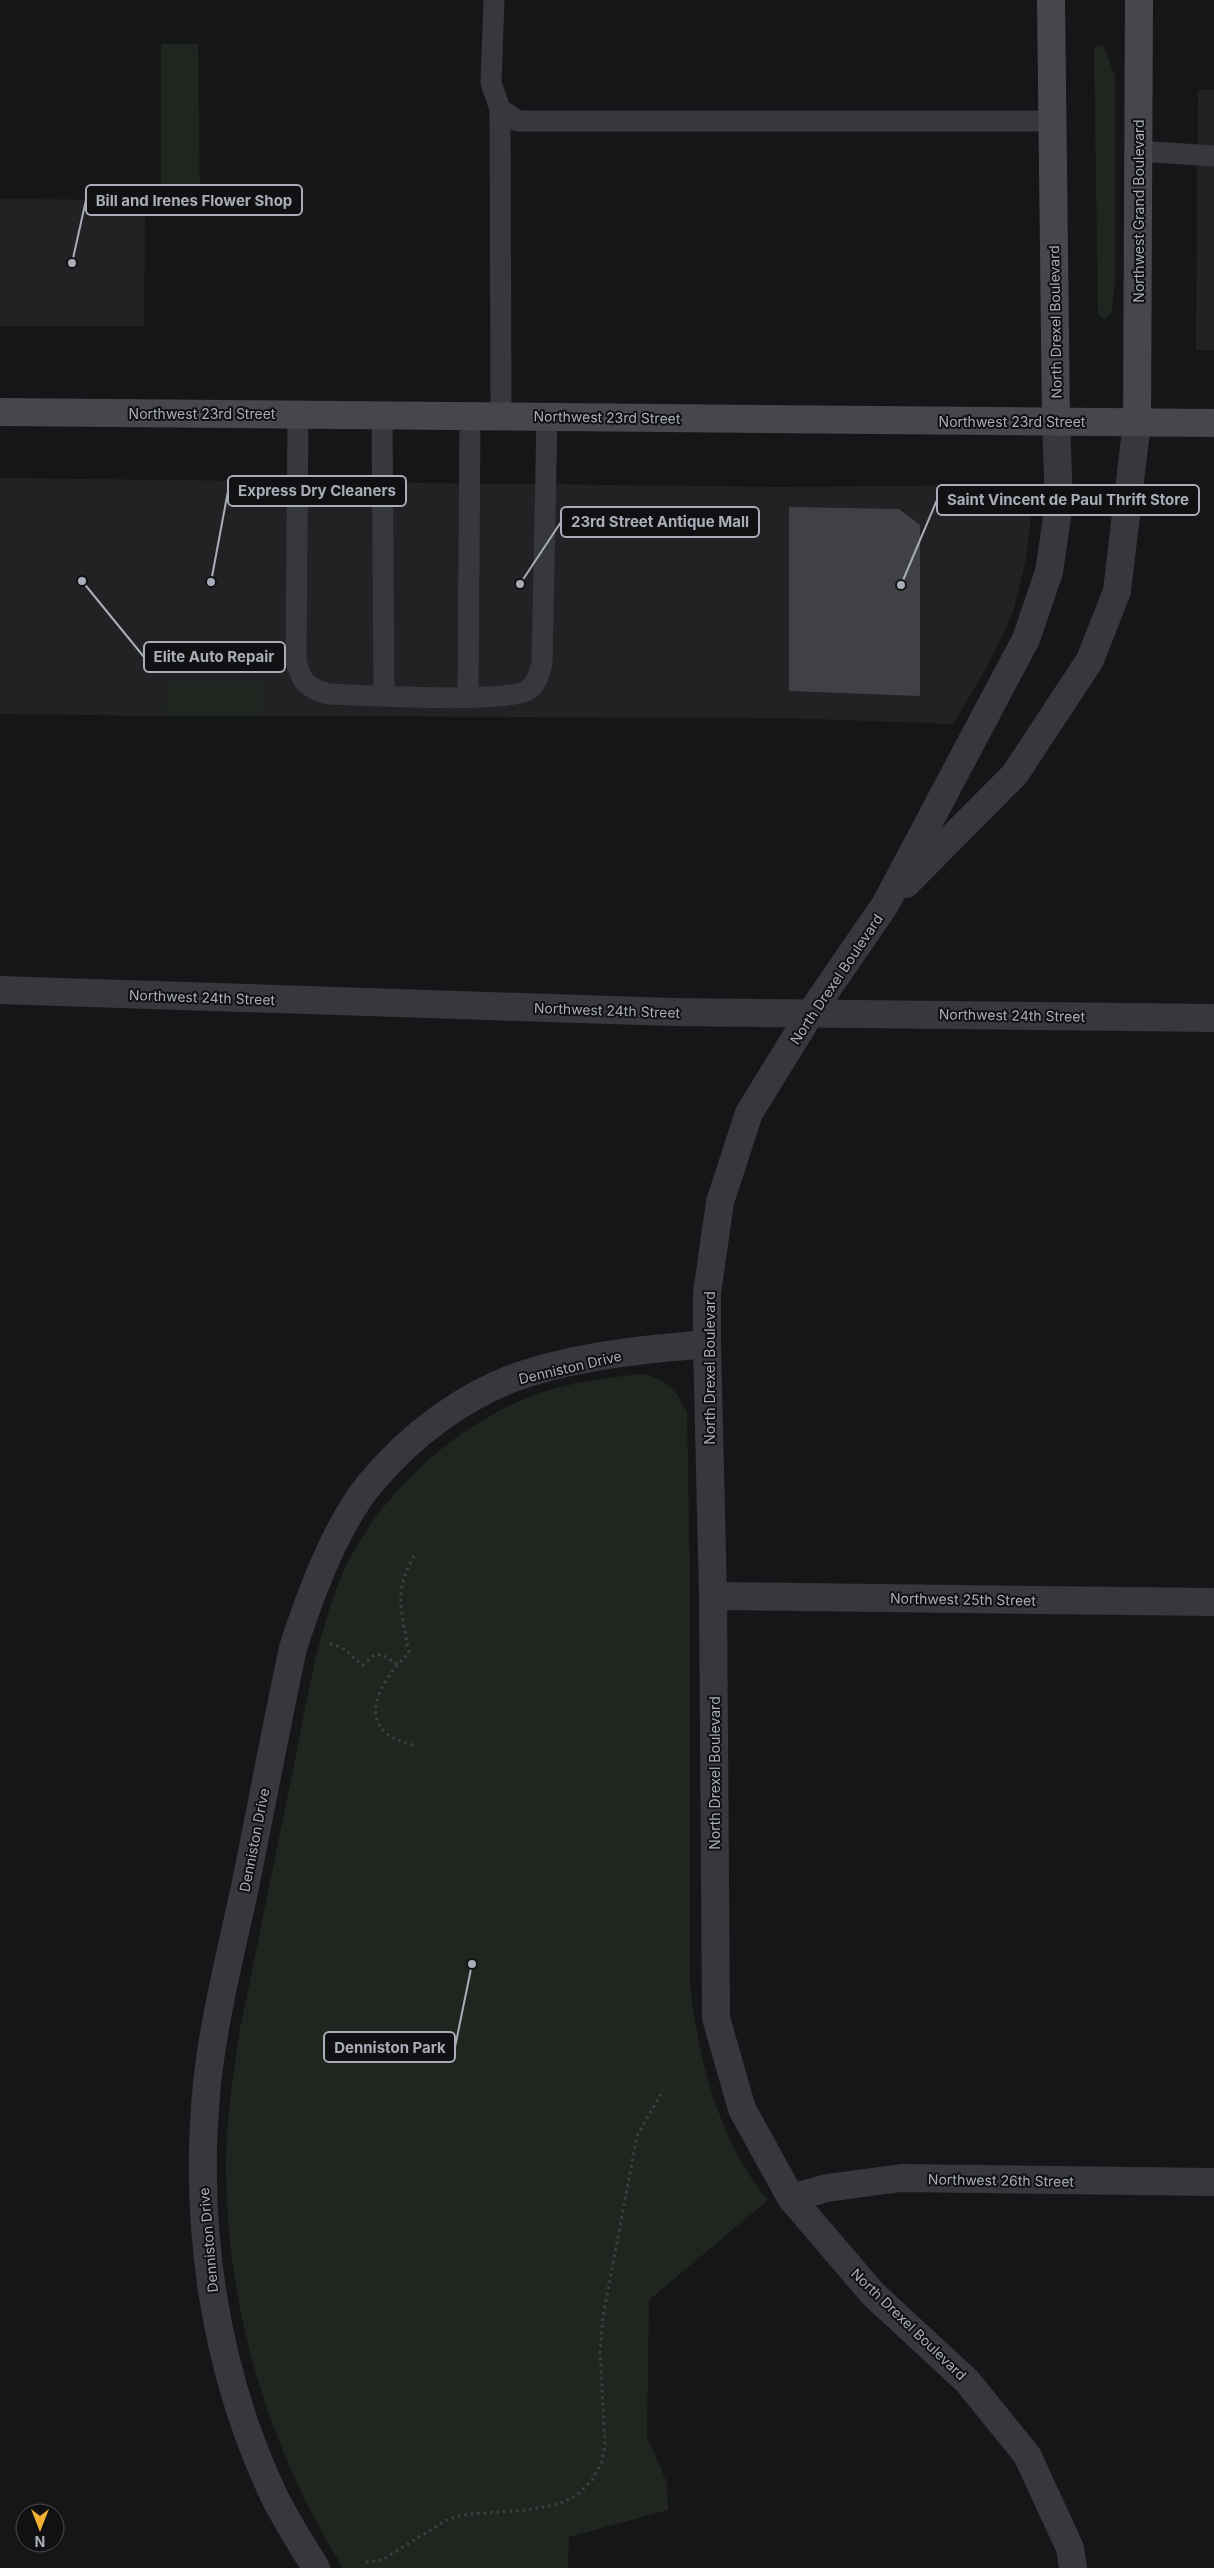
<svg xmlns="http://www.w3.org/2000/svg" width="1214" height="2568" viewBox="0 0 1214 2568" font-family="Inter,sans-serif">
	<rect width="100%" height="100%" fill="#161618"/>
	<g fill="#222225">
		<polygon points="1198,90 1214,90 1214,350 1196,350"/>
		<polygon points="0,199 145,200 144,326 0,326"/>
		<polygon points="0,478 781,487 1024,485 1032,509 1026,559 1013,612 993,655 954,724 784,718 261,716 261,682 166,682 164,716 0,714"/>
	</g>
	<g fill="#1e261f">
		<polygon points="161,44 198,44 200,201 161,200"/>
		<polygon points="1097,45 1104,47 1115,76 1115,284 1111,314 1104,320 1098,313 1094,50"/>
		<polygon points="166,682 262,682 261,716 164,716"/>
		<path d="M 641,1374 C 665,1377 677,1391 687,1412 L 690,1584 L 690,1981 C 696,2054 720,2144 768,2200 L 649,2300 L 647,2436 L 667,2483 L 668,2510 L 569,2537 L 568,2568 L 343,2568 C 269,2450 228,2313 226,2173 C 225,2127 233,2080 239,2034 C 257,1947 274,1861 292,1775 C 305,1711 315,1645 338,1584 C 372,1497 463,1415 553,1389 C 580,1381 612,1377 641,1374 Z"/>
	</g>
	<polygon fill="#404145" points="789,507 899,509 920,525 920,696 789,691"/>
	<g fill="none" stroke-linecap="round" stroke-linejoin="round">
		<g stroke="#3d3f44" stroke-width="3" stroke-dasharray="2.5 4" stroke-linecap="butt">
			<path d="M 330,1644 C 349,1648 348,1655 363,1665 L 373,1656 L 381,1654 L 397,1664"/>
			<path d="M 413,1745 C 352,1731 377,1683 409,1653 C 402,1612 392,1591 416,1553"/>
			<polyline points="366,2562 382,2560 448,2519 469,2514 527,2510 559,2504 577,2495 593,2479 602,2461 605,2444 600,2351 603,2317 637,2136 663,2090"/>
		</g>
		<g stroke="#37383d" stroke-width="21">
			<polyline points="494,0 491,83 500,109 518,121 1053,121"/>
			<polyline points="500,109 501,416"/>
			<polyline points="1138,151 1214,156"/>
			<path d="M 298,414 L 296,661 C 302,683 306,687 328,694 C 361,695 506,704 528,690 C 537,684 539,673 542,664 L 547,417"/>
			<polyline points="382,414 384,695"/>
			<polyline points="468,697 470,416"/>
		</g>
		<g stroke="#37383d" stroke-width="28">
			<polyline points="1056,421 1059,504 1049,572 1026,639 885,905 810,1014 749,1113 720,1202 707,1293 707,1344 713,1596 716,2018 742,2109 791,2198 873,2294 967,2381 1027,2455 1070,2548 1073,2568"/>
			<polyline points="906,884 1015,774 1090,660 1117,591 1137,422"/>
			<polyline points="0,990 672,1012 1214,1018"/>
			<polyline points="713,1596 1214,1602"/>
			<polyline points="791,2198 827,2188 901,2178 1214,2182"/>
			<path d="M 316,2568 C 302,2545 287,2522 275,2498 C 214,2370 193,2224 207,2084 C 214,2018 231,1952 245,1887 C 261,1808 276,1728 293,1648 C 309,1598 336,1526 369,1485 C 410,1435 467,1392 528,1373 C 585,1355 648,1349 707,1344"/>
		</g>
		<g stroke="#45474d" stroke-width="28">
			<polyline points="1051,0 1056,421"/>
			<polyline points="0,412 1214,423"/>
			<polyline points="1137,422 1139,0"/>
		</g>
	</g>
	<g text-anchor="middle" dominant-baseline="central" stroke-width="4" stroke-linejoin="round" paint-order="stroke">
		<g font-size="14" fill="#a8adb8" stroke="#111113">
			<text transform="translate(1138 211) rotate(-90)">Northwest Grand Boulevard</text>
			<text transform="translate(1055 322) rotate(-91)">North Drexel Boulevard</text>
			<text x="202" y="413">Northwest 23rd Street</text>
			<text transform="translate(607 417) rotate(1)">Northwest 23rd Street</text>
			<text x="1012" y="421">Northwest 23rd Street</text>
			<text transform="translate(836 979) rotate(-56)">North Drexel Boulevard</text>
			<text transform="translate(202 997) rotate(2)">Northwest 24th Street</text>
			<text transform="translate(607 1010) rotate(2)">Northwest 24th Street</text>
			<text transform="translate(1012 1015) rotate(1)">Northwest 24th Street</text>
			<text transform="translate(570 1367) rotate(-13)">Denniston Drive</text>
			<text transform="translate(709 1368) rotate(-90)">North Drexel Boulevard</text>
			<text transform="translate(963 1599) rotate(1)">Northwest 25th Street</text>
			<text transform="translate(714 1773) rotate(-90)">North Drexel Boulevard</text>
			<text transform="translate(254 1840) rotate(-79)">Denniston Drive</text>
			<text transform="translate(1001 2180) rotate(1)">Northwest 26th Street</text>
			<text transform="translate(208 2240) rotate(-95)">Denniston Drive</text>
			<text transform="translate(909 2324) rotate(44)">North Drexel Boulevard</text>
		</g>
	</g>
	<path fill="none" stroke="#a8adb8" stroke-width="2" d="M72 263L86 200M211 582L228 491M901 585L937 500M520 584L561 522M82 581L144 657M472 1964L455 2047"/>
	<g fill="#a8adb8" stroke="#111113" stroke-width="2">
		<circle cx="72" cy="263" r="5"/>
		<circle cx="211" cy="582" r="5"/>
		<circle cx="901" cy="585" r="5"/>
		<circle cx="520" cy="584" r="5"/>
		<circle cx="82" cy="581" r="5"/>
		<circle cx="472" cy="1964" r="5"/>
	</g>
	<g fill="#111113" stroke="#a8adb8" stroke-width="2">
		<rect x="86" y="185" width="216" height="30" rx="5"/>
		<rect x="228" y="476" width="178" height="30" rx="5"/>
		<rect x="937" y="485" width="262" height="30" rx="5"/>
		<rect x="561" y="507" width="198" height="30" rx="5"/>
		<rect x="144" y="642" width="141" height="30" rx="5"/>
		<rect x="324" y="2032" width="131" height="30" rx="5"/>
	</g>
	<g font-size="15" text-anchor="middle" font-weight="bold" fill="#a8adb8">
		<text x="194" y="206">Bill and Irenes Flower Shop</text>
		<text x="317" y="496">Express Dry Cleaners</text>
		<text x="1068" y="505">Saint Vincent de Paul Thrift Store</text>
		<text x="660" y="527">23rd Street Antique Mall</text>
		<text x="214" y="662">Elite Auto Repair</text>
		<text x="390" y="2053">Denniston Park</text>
	</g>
	<g transform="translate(40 2528) rotate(180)"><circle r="24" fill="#111113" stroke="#4d4f55"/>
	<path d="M0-4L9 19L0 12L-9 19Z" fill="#f2b134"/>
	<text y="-8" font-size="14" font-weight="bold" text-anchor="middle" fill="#a8adb8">N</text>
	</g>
</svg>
